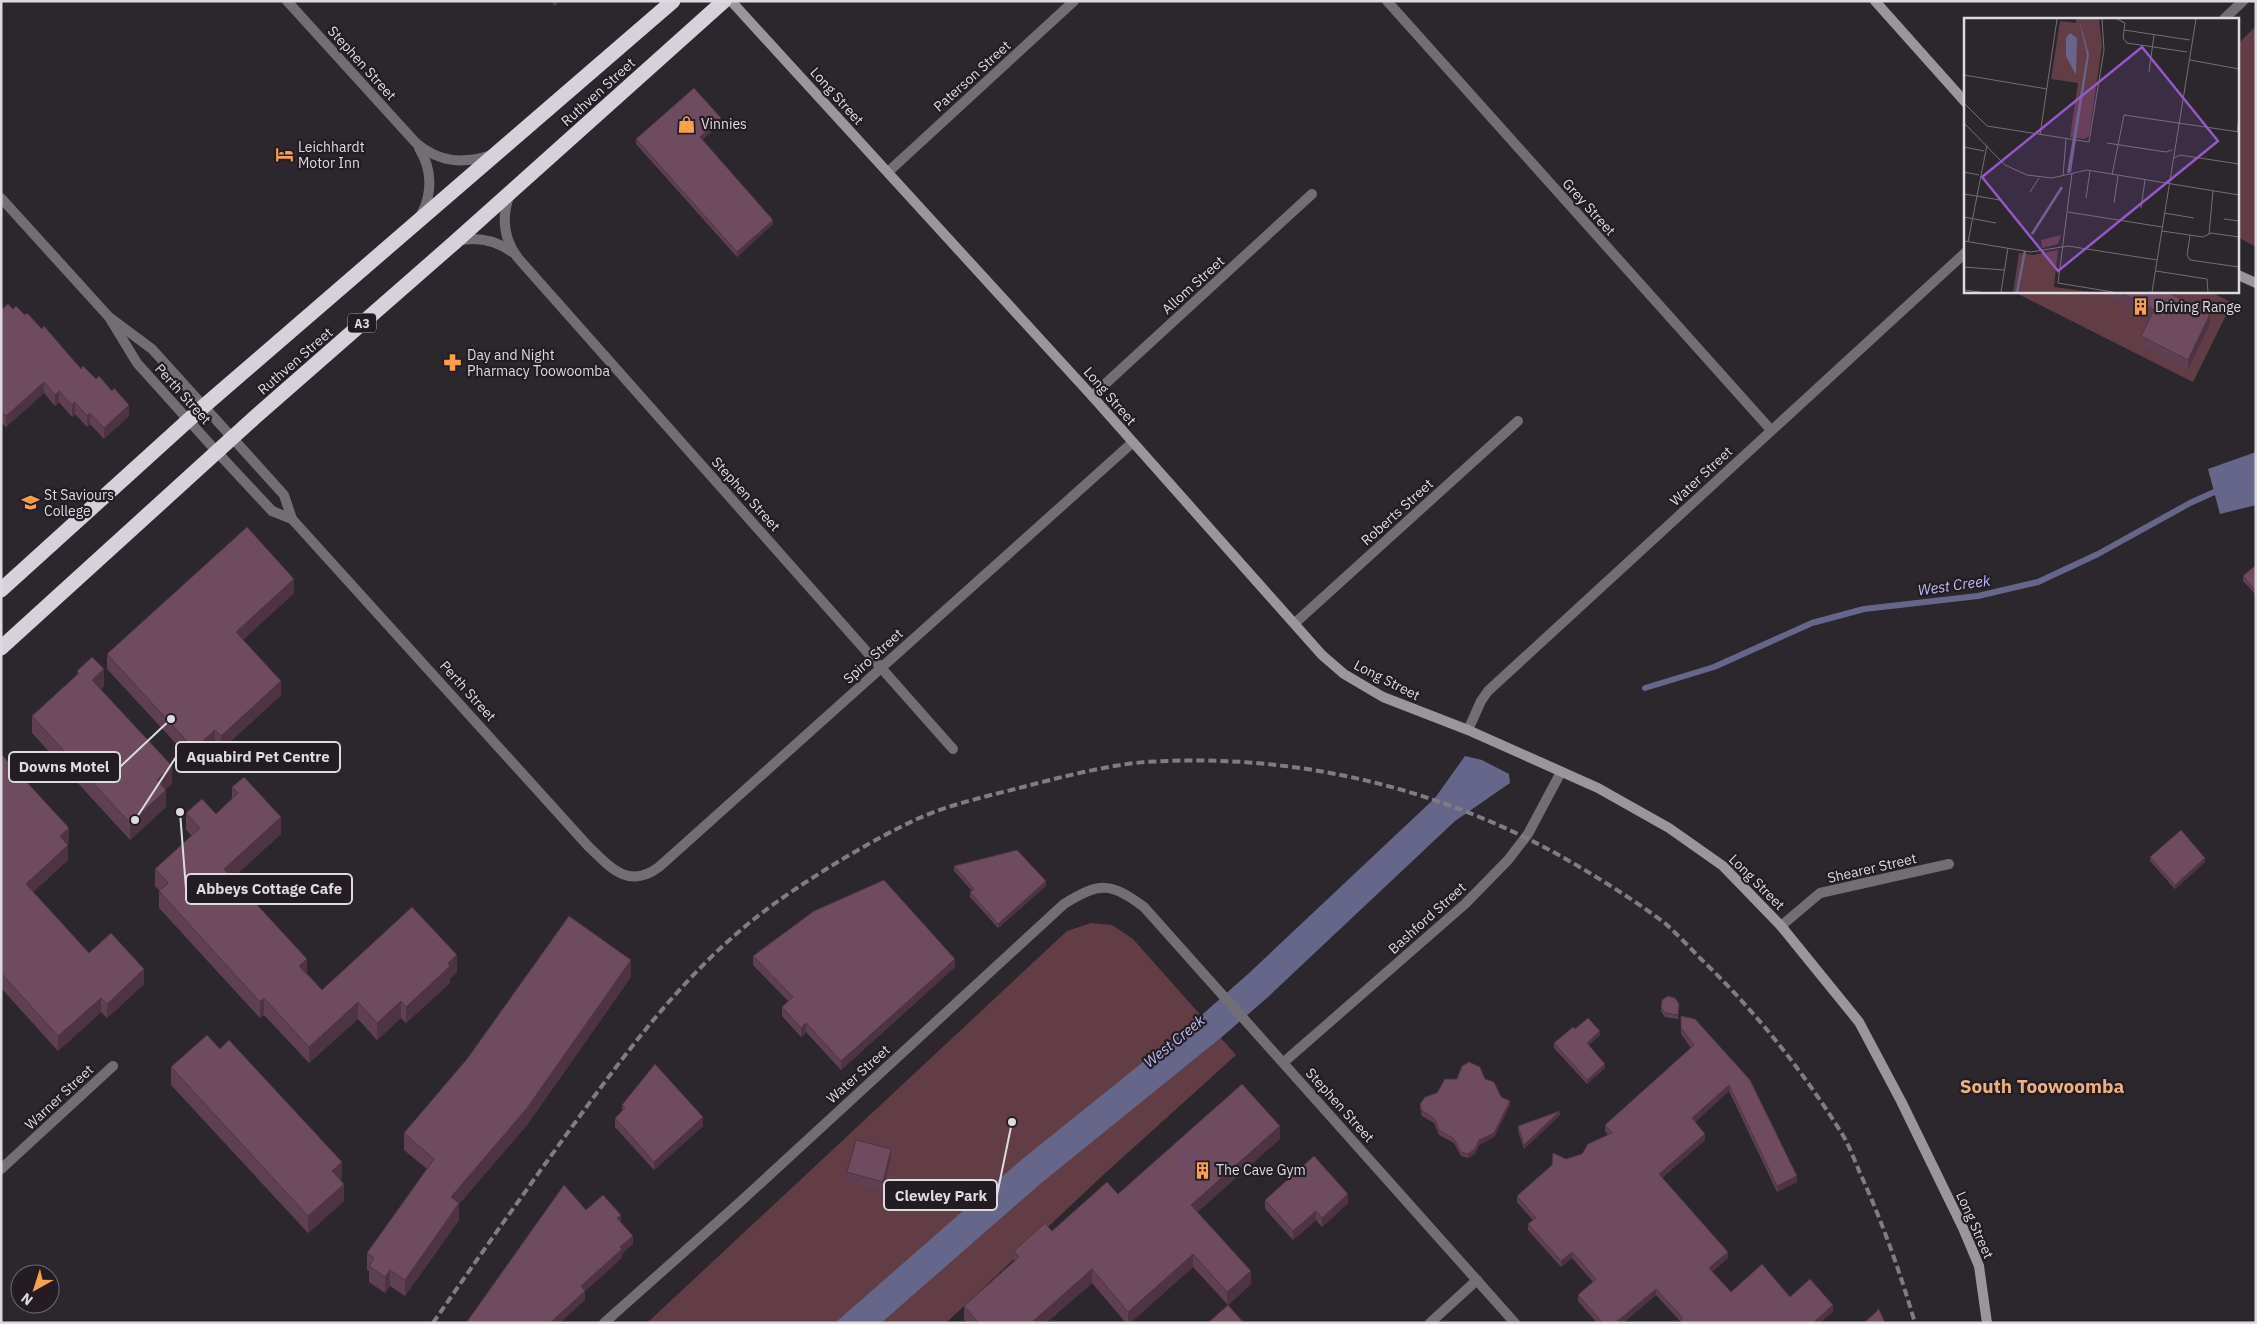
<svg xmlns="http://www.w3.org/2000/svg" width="2257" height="1324" viewBox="0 0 2257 1324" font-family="'IBM Plex Sans',sans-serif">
	<rect width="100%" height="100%" fill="#2c272d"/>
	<g fill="#623d46">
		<polygon points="2256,26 2256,247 2238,237 2238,44"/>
		<polygon points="2012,291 2209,291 2232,303 2193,382"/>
		<polygon points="1091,923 1112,925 1133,939 1236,1055 1101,1177 946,1323 647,1323 1067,931"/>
	</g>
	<g fill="#66668b">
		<polygon points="2256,452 2256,505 2220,514 2208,469"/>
		<polygon points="1465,756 1482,760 1509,774 1510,783 1455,821 1268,997 1223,1036 1040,1184 881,1323 835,1323 1020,1161 1204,1013 1248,974 1435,798"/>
	</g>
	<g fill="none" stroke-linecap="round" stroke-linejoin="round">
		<polyline stroke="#66668b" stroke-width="6" points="1645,688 1714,667 1812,623 1864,609 1978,596 2038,582 2098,554 2190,503 2221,489"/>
		<g stroke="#716f73" stroke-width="10">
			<path d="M 287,1 L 416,143 C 440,163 463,164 492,155"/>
			<polyline points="1387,1 1771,430"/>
			<polyline points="2224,19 2243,1"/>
			<path d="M 419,148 C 432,169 433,193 421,215"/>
			<polyline points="888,172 1074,1"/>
			<path d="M 510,194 C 501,217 503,238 518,258 L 953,749"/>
			<polyline points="1,198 109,317 137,363 217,452 272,511 292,519"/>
			<path d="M 457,241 C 478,236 495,240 512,252"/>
			<path d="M 109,317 L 152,349 L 284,495 L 292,519 L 588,846 C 610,867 628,890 659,867 L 1132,443"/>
			<polyline points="1092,396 1312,194"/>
			<polyline points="1295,623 1518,421"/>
			<polyline points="1468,730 1481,701 1488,691 1966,252"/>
			<polyline points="1781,926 1820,893 1949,864"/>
			<polyline points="1284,1062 1465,904 1508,860 1528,834 1561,772"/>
			<polyline points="1,1169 113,1066"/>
			<path d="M 604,1323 L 739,1203 L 1064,904 C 1100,882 1110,882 1144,907 L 1515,1323"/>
			<polyline points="1430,1323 1477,1280"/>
		</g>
		<g stroke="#99979d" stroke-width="10">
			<polyline points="731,1 1092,396 1322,655 1344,674 1383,697 1468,730 1598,788 1669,828 1723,866 1781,926 1859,1022 1901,1101 1963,1228 1979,1266 1987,1323"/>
			<polyline points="1875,1 1966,103"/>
			<polyline points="2238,275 2256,283"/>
		</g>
		<g stroke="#d6d2db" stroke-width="15">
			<polyline points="1,590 204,406 673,1"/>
			<polyline points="1,648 254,418 455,242 724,1"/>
		</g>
		<path stroke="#807c81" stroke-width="4" stroke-dasharray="8 4" stroke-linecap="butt" d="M 433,1323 C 480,1255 528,1187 577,1120 C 635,1040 696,959 778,901 C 818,873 870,841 915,820 C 947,805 984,797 1019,788 C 1058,778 1106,765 1146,762 C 1299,752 1452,790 1583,869 C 1611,886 1640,904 1666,924 C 1678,935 1690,948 1701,959 C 1754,1010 1800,1067 1839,1129 C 1848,1142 1854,1159 1860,1173 C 1882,1221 1900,1272 1915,1323"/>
	</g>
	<g fill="#5f4053">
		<polygon points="551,1 560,1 555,6"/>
		<polygon points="721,123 702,140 773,224 737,257 636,144 636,139"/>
		<polygon points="2097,291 2165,291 2210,324 2188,370 2141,346 2141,336 2150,318"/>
		<polygon points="13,309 25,315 42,329 129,416 104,439 90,424 87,427 75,414 72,417 59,402 55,406 44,393 6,427 1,422 1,310"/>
		<polygon points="2256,565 2256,595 2243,581 2243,576"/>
		<polygon points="294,593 243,640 281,695 221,750 215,744 194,763 107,669 107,654"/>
		<polygon points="77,671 104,686 101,689 172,783 165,790 166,807 130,840 32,733 32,716 77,675"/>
		<polygon points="1,754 69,842 67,844 68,860 33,892 89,953 144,984 107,1018 101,1012 58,1051 1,988"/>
		<polygon points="232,787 281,834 232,878 307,973 322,990 457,972 450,978 450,983 406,1023 401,1018 377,1040 358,1019 309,1063 264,1015 260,1018 159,908 159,890 155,886 155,869 192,836 186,830 186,813 216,814 232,799"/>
		<polygon points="2150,857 2205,862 2175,889 2150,861"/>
		<polygon points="954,866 1046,886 998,928 970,897 970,892 972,891 954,871"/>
		<polygon points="753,956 955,967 841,1070 806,1032 801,1037 782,1016 782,1007 788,1001 753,965"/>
		<polygon points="631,977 527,1125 459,1204 459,1220 405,1296 390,1286 385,1293 369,1282 369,1271 367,1270 367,1253 427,1169 404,1150 404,1133"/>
		<polygon points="1679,1004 1678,1019 1665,1017 1661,1011 1661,1007"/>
		<polygon points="1681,1016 1797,1182 1777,1192 1729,1091 1695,1122 1705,1140 1662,1178 1728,1258 1712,1272 1731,1292 1790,1297 1833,1311 1820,1323 1680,1323 1680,1321 1656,1295 1623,1323 1597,1323 1578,1301 1578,1295 1593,1282 1572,1258 1561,1267 1528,1230 1528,1224 1533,1220 1517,1202 1517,1196 1566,1159 1582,1154 1608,1135 1605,1131 1605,1125 1691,1048 1681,1034"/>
		<polygon points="1575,1029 1600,1035 1589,1045 1605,1068 1587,1084 1554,1048 1554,1043"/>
		<polygon points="171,1067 342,1179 341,1180 344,1201 308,1233 171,1085"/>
		<polygon points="1457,1079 1485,1079 1510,1105 1494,1137 1479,1145 1475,1154 1468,1158 1461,1156 1454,1143 1439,1135 1434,1123 1422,1116 1420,1108 1420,1104"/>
		<polygon points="622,1105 703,1126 654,1170 615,1127 615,1118 622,1111"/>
		<polygon points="1560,1115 1524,1149 1518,1131 1518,1126"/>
		<polygon points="1280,1139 1197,1212 1251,1284 1228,1305 1193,1267 1130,1323 1126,1323 1092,1283 1046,1323 967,1323 964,1319 964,1306 1014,1261 1014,1251 1052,1231 1118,1194"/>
		<polygon points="891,1158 883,1191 847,1181 847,1172"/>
		<polygon points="1265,1200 1348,1203 1322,1227 1316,1220 1293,1240 1265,1209"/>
	</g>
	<g fill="#4e3443">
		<polygon points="555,1 560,1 555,6"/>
		<polygon points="721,118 721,123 700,142 700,137"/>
		<polygon points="773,220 773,224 737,257 737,252"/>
		<polygon points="2210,314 2210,324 2188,370 2188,360"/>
		<polygon points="44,382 44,393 6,427 6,416"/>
		<polygon points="59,391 59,402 55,406 55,395"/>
		<polygon points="75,402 75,414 72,417 72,405"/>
		<polygon points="129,405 129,416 104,439 104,428"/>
		<polygon points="90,413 90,424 87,427 87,416"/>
		<polygon points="294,579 294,593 236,646 236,632"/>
		<polygon points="104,669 104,686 92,697 92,680"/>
		<polygon points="281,681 281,695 221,750 221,736"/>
		<polygon points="215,730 215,744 194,763 194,749"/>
		<polygon points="172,766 172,783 157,797 157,780"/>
		<polygon points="166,790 166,807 130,840 130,823"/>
		<polygon points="281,817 281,834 224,886 224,869"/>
		<polygon points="69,828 69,842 60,851 60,836"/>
		<polygon points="68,845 68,860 26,898 26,884"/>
		<polygon points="2205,858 2205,862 2175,889 2175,885"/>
		<polygon points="1046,881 1046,886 998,928 998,924"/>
		<polygon points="457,955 457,972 450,978 450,983 406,1023 406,1007 448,963"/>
		<polygon points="307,959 307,976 299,966"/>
		<polygon points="955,959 955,967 841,1070 841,1061"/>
		<polygon points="631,960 631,977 527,1125 459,1204 459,1220 405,1296 405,1280 451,1197"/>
		<polygon points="144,969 144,984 107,1018 107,1004"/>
		<polygon points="101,998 101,1012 58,1051 58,1036"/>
		<polygon points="264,998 264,1015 260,1018 260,1002"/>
		<polygon points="401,1001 401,1018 377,1040 377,1023"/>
		<polygon points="358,1002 358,1019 309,1063 309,1047"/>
		<polygon points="806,1023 806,1032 801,1037 801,1028"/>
		<polygon points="1600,1031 1600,1035 1587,1047 1587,1043"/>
		<polygon points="1605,1064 1605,1068 1587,1084 1587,1080"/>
		<polygon points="1729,1085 1729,1091 1692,1124 1692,1118"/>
		<polygon points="1510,1101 1510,1105 1494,1137 1479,1145 1475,1154 1468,1158 1468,1154"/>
		<polygon points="1560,1111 1560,1115 1524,1149 1524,1145"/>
		<polygon points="703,1117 703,1126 654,1170 654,1162"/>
		<polygon points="1280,1126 1280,1139 1191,1218 1191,1205"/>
		<polygon points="1705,1134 1705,1140 1659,1180 1659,1174"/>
		<polygon points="891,1149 891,1158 883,1191 883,1182"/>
		<polygon points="342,1162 342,1179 332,1188 332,1171"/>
		<polygon points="1797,1176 1797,1182 1777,1192 1777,1186"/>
		<polygon points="344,1184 344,1201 308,1233 308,1216"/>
		<polygon points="1348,1194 1348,1203 1322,1227 1322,1218"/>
		<polygon points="1316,1211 1316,1220 1293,1240 1293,1231"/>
		<polygon points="621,1215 621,1223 617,1218"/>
		<polygon points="633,1236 633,1244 622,1254 622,1258 581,1295 581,1286 620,1247"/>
		<polygon points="1572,1252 1572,1258 1561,1267 1561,1261"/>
		<polygon points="1728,1252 1728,1258 1709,1274 1709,1268"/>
		<polygon points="1193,1254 1193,1267 1130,1323 1128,1323 1128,1312"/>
		<polygon points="1092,1269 1092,1283 1046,1323 1031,1323"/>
		<polygon points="390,1270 390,1286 385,1293 385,1277"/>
		<polygon points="1251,1271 1251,1284 1227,1305 1227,1292"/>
		<polygon points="1656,1289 1656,1295 1623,1323 1615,1323"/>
		<polygon points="585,1291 585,1300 560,1323 550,1323"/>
		<polygon points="1833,1305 1833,1311 1820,1323 1814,1323"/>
	</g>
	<g fill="#6f4b60" stroke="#4e3443">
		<polygon points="694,88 721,118 700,137 773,220 737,252 636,139"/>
		<polygon points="2117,291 2165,291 2210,314 2188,360 2141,336 2154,310"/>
		<polygon points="8,304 13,309 16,306 25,315 27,313 42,329 44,326 81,369 83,366 96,379 99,376 112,391 114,388 129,405 104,428 90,413 87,416 75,402 72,405 59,391 55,395 44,382 6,416 1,411 1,310"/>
		<polygon points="247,527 294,579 236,632 281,681 221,736 215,730 194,749 107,654"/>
		<polygon points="2256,565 2256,591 2243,576"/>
		<polygon points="92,657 104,669 92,680 172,766 157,780 166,790 130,823 32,716 79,673 77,671"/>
		<polygon points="1,754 69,828 60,836 68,845 26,884 89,953 111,933 144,969 107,1004 101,998 58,1036 1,973"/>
		<polygon points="244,777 281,817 224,869 307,959 299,966 322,990 412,907 457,955 448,963 450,966 406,1007 401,1001 377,1023 358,1002 309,1047 264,998 260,1002 159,891 168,883 155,869 200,828 186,813 202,799 216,814 238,793 232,787"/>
		<polygon points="2181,830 2205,858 2175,885 2150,857"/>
		<polygon points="1017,850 1046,881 998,924 970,892 974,889 954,866"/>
		<polygon points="884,880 955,959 841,1061 806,1023 801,1028 782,1007 793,997 753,956 814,911"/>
		<polygon points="569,916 631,960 527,1108 451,1197 459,1203 405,1280 390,1270 385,1277 369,1266 374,1258 367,1253 434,1159 404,1133 467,1059"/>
		<polygon points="1668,996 1675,998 1679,1004 1678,1015 1665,1013 1661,1007 1662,1000"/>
		<polygon points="1681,1016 1695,1019 1750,1080 1797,1176 1777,1186 1729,1085 1692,1118 1705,1134 1659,1174 1728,1252 1709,1268 1731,1292 1762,1264 1790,1297 1810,1279 1833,1305 1814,1322 1814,1323 1682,1323 1680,1320 1683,1318 1656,1289 1615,1323 1603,1323 1578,1295 1596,1279 1572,1252 1561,1261 1528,1224 1536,1218 1517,1196 1552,1165 1553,1153 1566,1159 1582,1154 1588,1144 1612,1133 1605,1125 1694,1045 1681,1028"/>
		<polygon points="1588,1018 1600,1031 1587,1043 1605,1064 1587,1080 1554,1043 1573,1027 1575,1029"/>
		<polygon points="207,1035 220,1049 229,1040 342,1162 332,1171 344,1184 308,1216 171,1067"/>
		<polygon points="1469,1062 1480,1067 1485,1079 1494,1082 1501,1097 1510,1101 1494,1133 1479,1140 1475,1149 1468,1154 1461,1152 1454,1139 1439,1130 1434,1118 1422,1111 1420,1104 1425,1097 1437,1093 1445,1079 1457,1079 1462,1066"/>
		<polygon points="655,1064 703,1117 654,1162 615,1118 625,1108 622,1105"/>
		<polygon points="1242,1084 1280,1126 1191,1205 1251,1271 1227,1292 1193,1254 1128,1312 1092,1269 1031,1323 979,1323 964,1306 1019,1257 1014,1251 1045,1223 1052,1231 1107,1182 1118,1194"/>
		<polygon points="1560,1111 1524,1145 1518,1126"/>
		<polygon points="856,1140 891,1149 883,1182 847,1172"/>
		<polygon points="1314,1156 1348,1194 1322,1218 1316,1211 1293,1231 1265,1200"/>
		<polygon points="564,1185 586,1210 603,1195 621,1215 617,1218 633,1236 620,1247 622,1249 581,1286 585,1291 550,1323 466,1323"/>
		<polygon points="1228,1305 1244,1323 1208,1323"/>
		<polygon points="1879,1309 1885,1323 1864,1323"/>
	</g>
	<defs>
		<symbol id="shop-bare" viewBox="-9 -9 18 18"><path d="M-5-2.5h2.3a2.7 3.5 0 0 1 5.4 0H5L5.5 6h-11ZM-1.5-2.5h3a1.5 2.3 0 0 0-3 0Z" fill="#f8a14a" stroke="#231d23" stroke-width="2.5" paint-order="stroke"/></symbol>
		<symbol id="hotel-bare" viewBox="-9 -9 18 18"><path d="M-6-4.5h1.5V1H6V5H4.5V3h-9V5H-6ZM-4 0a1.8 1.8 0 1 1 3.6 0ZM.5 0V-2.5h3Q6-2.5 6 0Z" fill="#f8a14a" stroke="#231d23" stroke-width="2.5" paint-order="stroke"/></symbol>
		<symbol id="building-bare" viewBox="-9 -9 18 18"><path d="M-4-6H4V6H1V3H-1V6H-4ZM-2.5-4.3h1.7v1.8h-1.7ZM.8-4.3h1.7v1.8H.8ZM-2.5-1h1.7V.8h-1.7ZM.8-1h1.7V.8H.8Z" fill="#f8a14a" stroke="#231d23" stroke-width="2.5" paint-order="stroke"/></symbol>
		<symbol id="pharmacy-bare" viewBox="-9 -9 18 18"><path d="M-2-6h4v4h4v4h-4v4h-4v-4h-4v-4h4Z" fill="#f8a14a" stroke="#231d23" stroke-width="2.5" paint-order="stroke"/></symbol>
		<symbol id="school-bare" viewBox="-9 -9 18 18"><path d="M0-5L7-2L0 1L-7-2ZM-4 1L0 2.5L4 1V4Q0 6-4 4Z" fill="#f8a14a" stroke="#231d23" stroke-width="2.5" paint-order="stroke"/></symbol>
	</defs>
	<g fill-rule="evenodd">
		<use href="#shop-bare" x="674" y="112" width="25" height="25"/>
		<use href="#hotel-bare" x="272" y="142" width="25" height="25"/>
		<use href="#building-bare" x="2128" y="294" width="25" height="25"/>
		<use href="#pharmacy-bare" x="440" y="350" width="25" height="25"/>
		<use href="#school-bare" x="18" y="490" width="25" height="25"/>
		<use href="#building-bare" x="1190" y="1158" width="25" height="25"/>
	</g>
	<g text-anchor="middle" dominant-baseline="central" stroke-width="4.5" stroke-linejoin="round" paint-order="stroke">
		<rect fill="#231d23" stroke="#a6a2a7" stroke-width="1" x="348" y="313.5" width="28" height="19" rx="4"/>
		<g font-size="12" font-weight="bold" fill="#dedbdf">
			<text x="362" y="323">A3</text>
		</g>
		<g font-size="14" fill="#dedbdf" stroke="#231d23">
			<text transform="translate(362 63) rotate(48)">Stephen Street</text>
			<text transform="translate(972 76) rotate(-42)">Paterson Street</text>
			<text transform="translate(598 92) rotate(-42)">Ruthven Street</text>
			<text transform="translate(837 96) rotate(48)">Long Street</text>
			<text transform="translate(1589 207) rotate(48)">Grey Street</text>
			<text transform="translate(1193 285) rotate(-42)">Allom Street</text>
			<text transform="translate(295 361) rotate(-41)">Ruthven Street</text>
			<text transform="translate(183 394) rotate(48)">Perth Street</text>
			<text transform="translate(1110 396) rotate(49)">Long Street</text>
			<text transform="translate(1701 476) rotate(-43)">Water Street</text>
			<text transform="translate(746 494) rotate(48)">Stephen Street</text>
			<text transform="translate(1397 512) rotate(-42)">Roberts Street</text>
			<text transform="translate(873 656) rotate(-42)">Spiro Street</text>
			<text transform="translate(1387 680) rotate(27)">Long Street</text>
			<text transform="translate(468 691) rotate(48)">Perth Street</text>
			<text transform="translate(1872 868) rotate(-13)">Shearer Street</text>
			<text transform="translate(1757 882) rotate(45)">Long Street</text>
			<text transform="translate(1427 918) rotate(-42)">Bashford Street</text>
			<text transform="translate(858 1074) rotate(-42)">Water Street</text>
			<text transform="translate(59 1097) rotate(-43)">Warner Street</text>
			<text transform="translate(1340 1105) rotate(48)">Stephen Street</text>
			<text transform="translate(1975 1225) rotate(66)">Long Street</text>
		</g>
		<g font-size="14" fill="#dedbdf" stroke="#231d23" text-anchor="start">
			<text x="701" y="124">Vinnies</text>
			<text x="298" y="147">Leichhardt<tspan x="298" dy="16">Motor Inn</tspan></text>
			<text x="2155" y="307">Driving Range</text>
			<text x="467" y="355">Day and Night<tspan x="467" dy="16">Pharmacy Toowoomba</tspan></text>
			<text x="44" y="495">St Saviours<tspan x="44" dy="16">College</tspan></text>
			<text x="1216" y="1170">The Cave Gym</text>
		</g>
		<g font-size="15" font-style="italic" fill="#bcbcfb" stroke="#231d23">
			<text transform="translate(1954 585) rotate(-8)">West Creek</text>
			<text transform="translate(1174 1041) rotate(-39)">West Creek</text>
		</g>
		<g font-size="19" font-weight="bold" fill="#eeb17b" stroke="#231d23">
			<text x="2042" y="1086">South Toowoomba</text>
		</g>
	</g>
	<g transform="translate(1964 18)">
		<rect width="275" height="275" fill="#2c272d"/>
		<path d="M 112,1 L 135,1 L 138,28 L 125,118 L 120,121 L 106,119 L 114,65 L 87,61 L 96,3 L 112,5 ZM 97,217 L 94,226 L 78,230 L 77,222 ZM 94,232 L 90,269 L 127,274 L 49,274 L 55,235 L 69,237 Z" fill="#623d46"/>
		<path d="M 115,1 L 125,37 L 107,154 L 103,155 L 123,37 ZM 106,15 L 113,20 L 112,57 L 102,38 L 102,20 Z" fill="#66668b"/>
		<path fill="none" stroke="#66668b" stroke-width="2.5" d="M 68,216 L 98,169M 53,274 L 61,233"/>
		<path fill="none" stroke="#736f74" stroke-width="1" d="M 153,1 L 161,5 L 159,20 L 163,25 L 223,34M 160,12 L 226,22M 226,42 L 275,51M 185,54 L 190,17M 0,57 L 83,71M 0,85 L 23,108 L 125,124 L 140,32 L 138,1M 0,105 L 41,147 L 63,157 L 88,160 L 123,152 L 275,177M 273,114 L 275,99M 76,117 L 93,1M 143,125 L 202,134 L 208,132M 0,129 L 20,133M 210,140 L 216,137 L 275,146M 0,154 L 15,157M 108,155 L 94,265 L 149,274M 148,157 L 160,97 L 275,114M 99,158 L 102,121M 66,174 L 75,160M 0,176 L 36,182M 122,180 L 126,153M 150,185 L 154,158M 177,190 L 181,162M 104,194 L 198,209M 200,195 L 230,200M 0,199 L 32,205M 260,201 L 275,203M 198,213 L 239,219 L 247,215 L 275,219M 245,216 L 249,173M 226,218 L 223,237 L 226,242 L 275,249M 0,223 L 67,234 L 104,228 L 193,242M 4,224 L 23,127M 0,249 L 40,252M 192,253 L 243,261 L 244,274M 0,272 L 16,274M 37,274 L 44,230M 188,274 L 232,1"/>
		<path fill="#9458c7" fill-opacity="0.15" stroke="#9458c7" stroke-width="2.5" d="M 178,29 L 254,123 L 94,253 L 18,159 Z"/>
		<rect width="275" height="275" fill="none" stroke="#dedbdf" stroke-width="2.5"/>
	</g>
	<path fill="none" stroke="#dedbdf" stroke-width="2" d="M135 820L176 757M171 719L120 767M180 812L186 889M1012 1122L997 1195"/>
	<g fill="#dedbdf" stroke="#231d23" stroke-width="2">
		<circle cx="135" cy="820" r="5"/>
		<circle cx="171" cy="719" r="5"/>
		<circle cx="180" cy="812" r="5"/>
		<circle cx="1012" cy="1122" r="5"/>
	</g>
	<g fill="#231d23" stroke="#dedbdf" stroke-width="2">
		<rect x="176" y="742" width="164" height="30" rx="5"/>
		<rect x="9" y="752" width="111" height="30" rx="5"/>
		<rect x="186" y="874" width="166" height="30" rx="5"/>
		<rect x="884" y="1180" width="113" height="30" rx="5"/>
	</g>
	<g font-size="15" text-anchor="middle" font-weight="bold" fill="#dedbdf">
		<text x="258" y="762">Aquabird Pet Centre</text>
		<text x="64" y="772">Downs Motel</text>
		<text x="269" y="894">Abbeys Cottage Cafe</text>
		<text x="941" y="1201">Clewley Park</text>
	</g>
	<rect width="2257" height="1324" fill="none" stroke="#dedbdf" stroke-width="5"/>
	<g transform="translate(35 1289) rotate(219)"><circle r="24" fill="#231d23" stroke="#6e696e"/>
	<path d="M0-4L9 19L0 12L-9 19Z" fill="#f8a14a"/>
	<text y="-8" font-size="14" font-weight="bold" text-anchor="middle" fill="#dedbdf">N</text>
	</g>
</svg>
